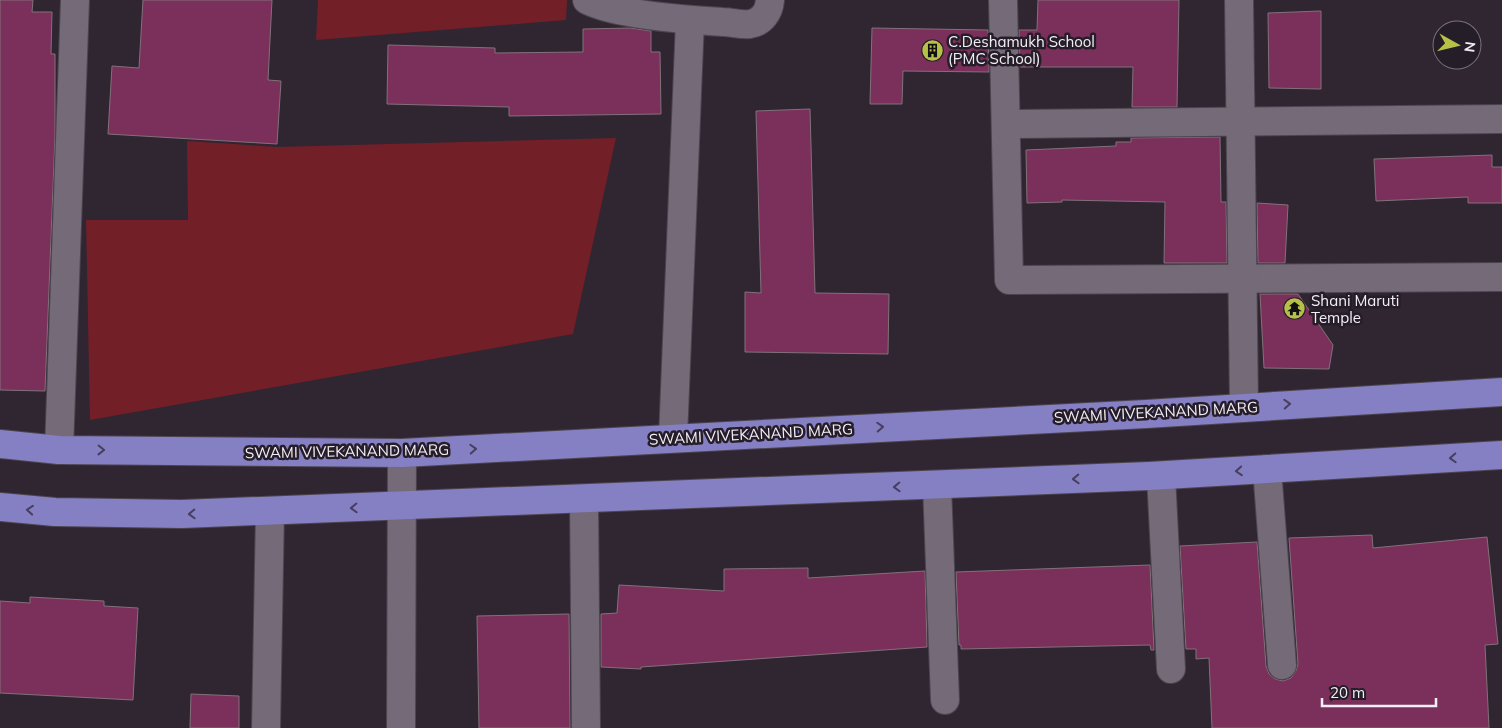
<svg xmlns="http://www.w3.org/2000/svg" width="1502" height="728" viewBox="0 0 1502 728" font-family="Mulish,sans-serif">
	<rect width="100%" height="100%" fill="#2f2632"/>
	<g fill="#721f28">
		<polygon points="318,0 567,0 566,20 316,40"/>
		<polygon points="616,138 573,334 90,420 86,220 188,220 187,141 277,147"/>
	</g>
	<g fill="#7b305c" stroke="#827179">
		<polygon points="0,0 33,0 32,12 52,12 51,54 55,54 55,135 45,391 0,390"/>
		<polygon points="143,0 272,0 268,80 281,81 277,144 108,134 112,66 139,68"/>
		<polygon points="1038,0 1179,0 1177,107 1132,107 1133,67 1020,67 1019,30 1037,30"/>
		<polygon points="1321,11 1321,89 1269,88 1268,13"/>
		<polygon points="630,28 651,31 651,52 660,52 661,114 509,116 509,107 387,104 388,45 495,48 495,53 583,52 583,29"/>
		<polygon points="872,28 988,30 989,72 903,71 902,104 870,104"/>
		<polygon points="810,109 815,293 889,294 888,354 745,352 745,292 761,293 756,111"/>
		<polygon points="1220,137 1221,202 1226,202 1227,263 1164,263 1165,202 1062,200 1062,202 1027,203 1026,150 1116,146 1116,142 1131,142 1131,138"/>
		<polygon points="1492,155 1492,167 1502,167 1502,203 1468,203 1468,197 1376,201 1374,159"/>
		<polygon points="1257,203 1288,205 1285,263 1258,263"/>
		<polygon points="1260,294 1298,294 1333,345 1329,369 1264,368"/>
		<polygon points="1372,535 1373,548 1487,537 1498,644 1485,645 1489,728 1212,728 1209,658 1196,659 1196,649 1186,649 1180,546 1257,542 1266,666 1269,674 1275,679 1283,681 1291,678 1296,671 1298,664 1289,538"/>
		<polygon points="1150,565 1154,650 1151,650 1150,645 961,649 961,645 959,645 956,572"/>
		<polygon points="808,568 808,578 925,571 927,647 641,667 641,669 601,667 601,614 617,613 619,585 724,591 724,569"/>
		<polygon points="30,597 104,601 104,606 138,608 133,700 0,693 0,601 30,603"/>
		<polygon points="569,614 570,728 479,728 477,616"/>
		<polygon points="191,694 239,696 239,728 190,728"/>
	</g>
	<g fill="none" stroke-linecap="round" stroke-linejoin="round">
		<defs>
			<g id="minor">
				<path d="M 587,0 C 615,15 689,20 723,22 C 731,22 741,25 750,24 C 762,22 769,12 770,0"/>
				<polyline points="1003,0 1009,280 1502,277"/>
				<polyline points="1239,0 1244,407"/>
				<polyline points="1006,124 1502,119"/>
				<polyline points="673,438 690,20"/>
				<polyline points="59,450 75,0"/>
				<polyline points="1267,469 1282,665"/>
				<polyline points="1161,476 1171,669"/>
				<polyline points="937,485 945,700"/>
				<polyline points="584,499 586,728"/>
				<polyline points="266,728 270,511"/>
				<polyline points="401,728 402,453"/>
			</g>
			<g id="major">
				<polyline points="0,444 59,450 402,453 1146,414 1502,392"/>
				<polyline points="0,507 55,512 182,514 1149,476 1502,455"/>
			</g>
		</defs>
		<use href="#minor" stroke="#4c454f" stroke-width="30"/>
		<use href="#major" stroke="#4c454f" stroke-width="30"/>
		<use href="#minor" stroke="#746a78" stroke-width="28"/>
		<use href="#major" stroke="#857fc3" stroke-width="28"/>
	</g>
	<defs><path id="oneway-chevron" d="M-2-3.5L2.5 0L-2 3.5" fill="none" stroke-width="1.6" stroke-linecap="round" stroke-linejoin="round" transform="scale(1.25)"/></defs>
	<g stroke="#473f5e">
		<use href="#oneway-chevron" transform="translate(1287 404) rotate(-3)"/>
		<use href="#oneway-chevron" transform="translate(880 427) rotate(-3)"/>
		<use href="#oneway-chevron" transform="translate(473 449) rotate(-3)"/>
		<use href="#oneway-chevron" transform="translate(101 450) rotate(1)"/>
		<use href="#oneway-chevron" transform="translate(1453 458) rotate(177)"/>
		<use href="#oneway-chevron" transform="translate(1239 471) rotate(176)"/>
		<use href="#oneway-chevron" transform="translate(1076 479) rotate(178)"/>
		<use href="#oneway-chevron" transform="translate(897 487) rotate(178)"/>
		<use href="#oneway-chevron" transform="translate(354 508) rotate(178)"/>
		<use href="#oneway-chevron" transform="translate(30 510) rotate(-175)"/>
		<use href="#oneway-chevron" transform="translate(192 514) rotate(178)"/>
	</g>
	<defs>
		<symbol id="building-disc" viewBox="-11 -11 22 22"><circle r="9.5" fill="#b8c147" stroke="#251d28"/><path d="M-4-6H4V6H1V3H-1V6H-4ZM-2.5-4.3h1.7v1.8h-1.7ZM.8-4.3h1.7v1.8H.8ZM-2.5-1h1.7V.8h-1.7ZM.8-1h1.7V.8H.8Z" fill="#111"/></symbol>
		<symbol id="temple-disc" viewBox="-11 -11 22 22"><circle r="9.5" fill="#b8c147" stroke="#251d28"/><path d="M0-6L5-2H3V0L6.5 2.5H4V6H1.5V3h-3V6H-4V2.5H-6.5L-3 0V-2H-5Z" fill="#111"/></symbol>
	</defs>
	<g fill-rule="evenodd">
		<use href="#building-disc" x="920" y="38" width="25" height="25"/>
		<use href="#temple-disc" x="1282" y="296" width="25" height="25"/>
	</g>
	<g text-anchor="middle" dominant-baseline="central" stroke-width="5" stroke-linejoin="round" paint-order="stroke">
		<g font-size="15" fill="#f3eef6" stroke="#251d28" text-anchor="start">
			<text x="948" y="41">C.Deshamukh School<tspan x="948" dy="17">(PMC School)</tspan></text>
			<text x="1311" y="300">Shani Maruti<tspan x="1311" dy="17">Temple</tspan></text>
		</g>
		<g font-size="15" fill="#f3eef6" stroke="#251d28">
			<text transform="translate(1156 412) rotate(-3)">SWAMI VIVEKANAND MARG</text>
			<text transform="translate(751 434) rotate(-3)">SWAMI VIVEKANAND MARG</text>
			<text transform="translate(347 451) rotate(-1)">SWAMI VIVEKANAND MARG</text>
		</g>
	</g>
	<g transform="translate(1457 45) rotate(98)"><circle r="24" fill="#251d28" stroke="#77717a"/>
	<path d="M0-4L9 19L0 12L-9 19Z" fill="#b8c147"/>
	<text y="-8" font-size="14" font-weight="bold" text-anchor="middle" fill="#f3eef6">N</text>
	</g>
	<path d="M1322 698v8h114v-8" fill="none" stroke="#f3eef6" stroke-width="2.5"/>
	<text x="1330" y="698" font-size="15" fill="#f3eef6" stroke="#251d28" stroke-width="4" paint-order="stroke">20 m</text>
</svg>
